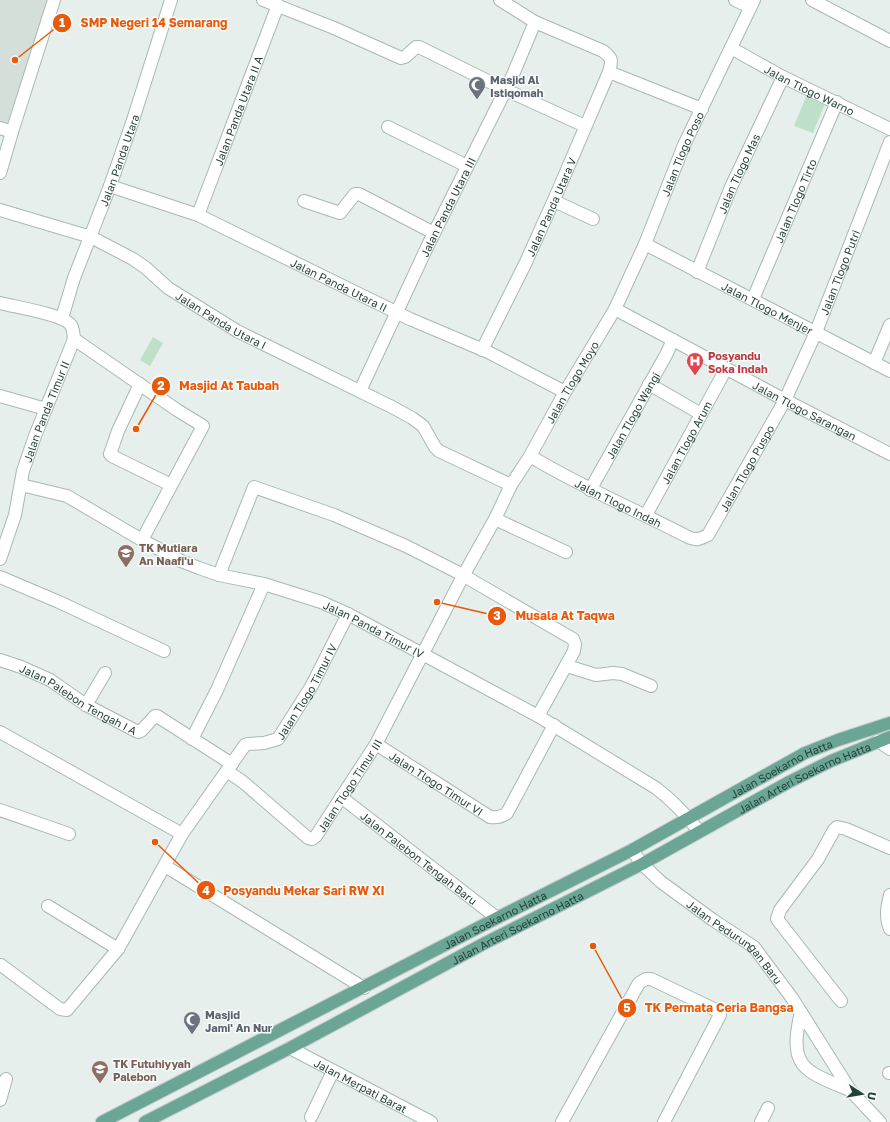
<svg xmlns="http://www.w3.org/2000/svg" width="890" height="1122" viewBox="0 0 890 1122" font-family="'Golos Text',sans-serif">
	<rect width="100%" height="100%" fill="#e6efeb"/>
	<polygon fill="#d4dfda" points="0,0 48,0 9,124 0,120"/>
	<g fill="#bfe0c8">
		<polygon points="806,97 825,104 813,133 794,126"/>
		<polygon points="153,337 163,343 150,366 140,360"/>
	</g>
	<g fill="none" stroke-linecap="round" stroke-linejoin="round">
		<defs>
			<g id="street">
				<polyline points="263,0 334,28 401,58 405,57 416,47 419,47 506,90 585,126"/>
				<polyline points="735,0 750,7"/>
				<polyline points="812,0 890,41"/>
				<path id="s1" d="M 731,48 L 783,77 L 890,129"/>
				<polyline points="609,72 702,109"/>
				<polyline points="388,127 467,166"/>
				<polyline points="0,128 12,132"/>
				<polyline points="0,173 12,132 54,0"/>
				<path id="s2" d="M 110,186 L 198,215 L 410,319 L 488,352 L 565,392"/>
				<polyline points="304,201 340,213 355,194 359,194 434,233"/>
				<polyline points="554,201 593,219"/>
				<path id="s3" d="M 0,210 L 91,237 L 133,259 L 146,268 L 168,288 L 237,331 L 394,408 L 412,418 L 423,426 L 435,447 L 439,451 L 511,485"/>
				<path id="s4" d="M 198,215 L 278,5"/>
				<path id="s5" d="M 645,244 L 890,371"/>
				<path id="s6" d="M 697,272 L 731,187 L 783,77"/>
				<path id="s7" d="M 753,299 L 837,102"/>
				<path d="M 0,303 C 15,307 61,314 70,324 C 74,328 73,333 74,339 L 177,410 L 203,426 L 142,540"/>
				<path id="s8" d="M 615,309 L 785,400 L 890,454"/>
				<path id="s9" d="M 62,318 L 74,278 L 110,186 L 133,120 L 171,0"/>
				<path id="s10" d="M 482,350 L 526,262 L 557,193 L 609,72 C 612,60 613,59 603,51 L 535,22 L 500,0"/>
				<polyline points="874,363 890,325"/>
				<polyline points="140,384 118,431 110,454 112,456 171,485"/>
				<polyline points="649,384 701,414"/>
				<path id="s11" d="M 360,391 L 429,243 L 512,77 L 535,22"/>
				<polyline points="0,396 46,409"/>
				<path id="s12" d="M 530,456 C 581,487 636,510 688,537 C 696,541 700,539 708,535 L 785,400 L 816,332 L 890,142"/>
				<path id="s13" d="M 21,485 L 67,496 L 142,540 L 181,561 L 199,568 L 219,575 L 264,584 L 321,602 L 348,614 L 538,716 L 656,788 C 672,800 686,815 699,831"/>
				<path id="s14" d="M 590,490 L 666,355 L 673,340"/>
				<path id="s15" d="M 646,515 L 726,369"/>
				<polyline points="495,519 566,552"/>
				<path id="s16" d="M 0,559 L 15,515 L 23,471 L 35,436 L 74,339"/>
				<polyline points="219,575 254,487 334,515 406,546 459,573 573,639 575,644 574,651 538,716"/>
				<polyline points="0,577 59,602 164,651"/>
				<path id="s17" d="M 0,660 L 21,667 L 50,680 L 86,705 L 138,732 L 141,731 L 155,716 L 157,716 L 232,764"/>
				<polyline points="567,666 596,675 613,673 622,674 651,686"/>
				<polyline points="86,705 105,673"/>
				<polyline points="0,732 182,834"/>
				<polyline points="192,739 217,690 264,584"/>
				<path id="s18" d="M 376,744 L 490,817 C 497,818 501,817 507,813 L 554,725"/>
				<path id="s19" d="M 227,771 L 243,782 L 308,838 L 312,839 L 316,836 L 376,744 L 463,576 L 495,519 L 511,485 L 530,456 L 565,392 L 615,309 L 645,244 L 684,145 L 754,0"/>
				<path id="s20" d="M 341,797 L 497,918"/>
				<polyline points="0,810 69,834"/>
				<path id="s21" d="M 632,850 L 642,864 L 661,882 L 713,920 L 754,947 L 792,998 L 850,1090 L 880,1122"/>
				<polyline points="165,866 364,988"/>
				<path d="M 890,895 C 887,907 885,917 890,929"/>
				<polyline points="48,906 118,949"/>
				<path id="s22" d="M 1,965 L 60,1009 L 67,1010 L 118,949 L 182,834 L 245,745 L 248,744 L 264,743 L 278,739 L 311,687 L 348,614"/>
				<polyline points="841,1001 777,919 780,910 818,859 834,830 837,827 846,829 890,848"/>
				<path d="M 801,1012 C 788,1067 803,1071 850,1090"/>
				<path id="s23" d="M 290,1048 L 431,1122"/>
				<polyline points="889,1073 890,1073"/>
				<polyline points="0,1100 6,1079"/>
				<polyline points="311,1117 333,1071"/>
				<polyline points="562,1122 639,983 646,979 651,979 718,1011 720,1015 664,1122"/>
				<polyline points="761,1122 768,1108"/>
			</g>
			<polyline id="secondary" points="878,741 890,749"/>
			<g id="primary">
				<path id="s24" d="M 102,1122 L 497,918 L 632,850 L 805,753 L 838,740 L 890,723"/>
				<path id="s25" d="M 145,1122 L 290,1048 L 485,943 L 642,864 L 789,782 L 831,761 L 890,737"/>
			</g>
		</defs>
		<use href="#street" stroke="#a8b8b2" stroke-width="14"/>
		<use href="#secondary" stroke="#a4bbb3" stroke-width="14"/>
		<use href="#primary" stroke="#c2cac8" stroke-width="14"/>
		<use href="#street" stroke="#fff" stroke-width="12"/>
		<use href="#secondary" stroke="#fff" stroke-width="12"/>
		<use href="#primary" stroke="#6aa596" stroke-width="12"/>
	</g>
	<defs>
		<symbol id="mosque-pin" viewBox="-11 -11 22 30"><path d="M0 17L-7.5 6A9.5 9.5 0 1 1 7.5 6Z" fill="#6b7280" stroke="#f7fbf9"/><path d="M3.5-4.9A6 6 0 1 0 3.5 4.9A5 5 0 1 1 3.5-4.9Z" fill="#fff"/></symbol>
		<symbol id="hospital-pin" viewBox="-11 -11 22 30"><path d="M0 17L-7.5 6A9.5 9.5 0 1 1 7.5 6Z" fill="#e0444e" stroke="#f7fbf9"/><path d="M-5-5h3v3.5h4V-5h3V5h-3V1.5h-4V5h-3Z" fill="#fff"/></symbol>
		<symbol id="school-pin" viewBox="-11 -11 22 30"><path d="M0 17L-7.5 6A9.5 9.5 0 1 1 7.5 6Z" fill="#8d6e63" stroke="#f7fbf9"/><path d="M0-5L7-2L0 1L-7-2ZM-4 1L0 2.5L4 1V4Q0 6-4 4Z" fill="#fff"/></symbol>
	</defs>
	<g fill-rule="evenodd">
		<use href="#mosque-pin" x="467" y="75" width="20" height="27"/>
		<use href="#hospital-pin" x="685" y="351" width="20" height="27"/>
		<use href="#school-pin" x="116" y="543" width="20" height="27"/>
		<use href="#mosque-pin" x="182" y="1010" width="20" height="27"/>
		<use href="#school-pin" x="90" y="1059" width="20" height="27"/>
	</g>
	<g text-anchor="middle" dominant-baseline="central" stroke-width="3" stroke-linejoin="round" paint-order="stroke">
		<g font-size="11" font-weight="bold" fill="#5b616d" stroke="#f7fbf9" text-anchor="start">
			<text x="490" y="79">Masjid Al<tspan x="490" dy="13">Istiqomah</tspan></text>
			<text x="205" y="1014">Masjid<tspan x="205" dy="13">Jami' An Nur</tspan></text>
		</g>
		<g font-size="11" fill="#24423a" stroke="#f7fbf9">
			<text stroke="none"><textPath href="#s1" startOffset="89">Jalan Tlogo Warno</textPath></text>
			<text stroke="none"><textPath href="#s4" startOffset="112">Jalan Panda Utara II A</textPath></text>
			<text stroke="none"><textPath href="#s19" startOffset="890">Jalan Tlogo Poso</textPath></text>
			<text stroke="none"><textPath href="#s9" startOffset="168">Jalan Panda Utara</textPath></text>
			<text stroke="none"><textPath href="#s6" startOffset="107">Jalan Tlogo Mas</textPath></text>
			<text stroke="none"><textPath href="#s7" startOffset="107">Jalan Tlogo Tirto</textPath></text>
			<text stroke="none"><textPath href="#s10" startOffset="159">Jalan Panda Utara V</textPath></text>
			<text stroke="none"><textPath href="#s11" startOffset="204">Jalan Panda Utara III</textPath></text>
			<text stroke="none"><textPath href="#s12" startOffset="493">Jalan Tlogo Putri</textPath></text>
			<text stroke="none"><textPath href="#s2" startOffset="250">Jalan Panda Utara II</textPath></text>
			<text stroke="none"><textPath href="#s5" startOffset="138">Jalan Tlogo Menjer</textPath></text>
			<text stroke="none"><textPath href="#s3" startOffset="250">Jalan Panda Utara I</textPath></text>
			<text stroke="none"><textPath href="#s19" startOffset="636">Jalan Tlogo Moyo</textPath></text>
			<text stroke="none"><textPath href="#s8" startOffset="215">Jalan Tlogo Sarangan</textPath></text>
			<text stroke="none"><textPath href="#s16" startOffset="155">Jalan Panda Timur II</textPath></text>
			<text stroke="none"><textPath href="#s14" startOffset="86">Jalan Tlogo Wangi</textPath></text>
			<text stroke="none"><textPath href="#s15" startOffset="83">Jalan Tlogo Arum</textPath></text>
			<text stroke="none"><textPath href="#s12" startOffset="276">Jalan Tlogo Puspo</textPath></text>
			<text stroke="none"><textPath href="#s12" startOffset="100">Jalan Tlogo Indah</textPath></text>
			<text stroke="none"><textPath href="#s13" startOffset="384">Jalan Panda Timur IV</textPath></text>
			<text stroke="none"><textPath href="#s22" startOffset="490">Jalan Tlogo Timur IV</textPath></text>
			<text stroke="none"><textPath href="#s17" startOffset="88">Jalan Palebon Tengah I A</textPath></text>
			<text stroke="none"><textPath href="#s24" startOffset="766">Jalan Soekarno Hatta</textPath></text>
			<text stroke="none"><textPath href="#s25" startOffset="744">Jalan Arteri Soekarno Hatta</textPath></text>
			<text stroke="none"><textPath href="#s18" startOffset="72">Jalan Tlogo Timur VI</textPath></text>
			<text stroke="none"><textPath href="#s19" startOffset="175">Jalan Tlogo Timur III</textPath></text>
			<text stroke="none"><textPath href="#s20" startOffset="99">Jalan Palebon Tengah Baru</textPath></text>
			<text stroke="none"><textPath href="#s24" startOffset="442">Jalan Soekarno Hatta</textPath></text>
			<text stroke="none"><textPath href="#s25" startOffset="420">Jalan Arteri Soekarno Hatta</textPath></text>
			<text stroke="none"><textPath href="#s21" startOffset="139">Jalan Pedurungan Baru</textPath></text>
			<text stroke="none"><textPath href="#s23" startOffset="80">Jalan Merpati Barat</textPath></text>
		</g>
		<g font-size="11" font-weight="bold" fill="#be3a42" stroke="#f7fbf9" text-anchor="start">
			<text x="708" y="355">Posyandu<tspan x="708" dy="13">Soka Indah</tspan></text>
		</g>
		<g font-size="11" font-weight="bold" fill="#785e54" stroke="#f7fbf9" text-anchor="start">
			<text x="139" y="547">TK Mutiara<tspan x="139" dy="13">An Naafi'u</tspan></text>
			<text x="113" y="1063">TK Futuhiyyah<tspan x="113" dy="13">Palebon</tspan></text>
		</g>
	</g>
	<path fill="none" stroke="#e8590c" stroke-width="1.5" d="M15 60L62 23M136 429L161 386M437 602L497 616M155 842L206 890M593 946L627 1008"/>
	<g fill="#e8590c" stroke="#f7fbf9" stroke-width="1.5">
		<circle cx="15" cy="60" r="4"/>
		<circle cx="136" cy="429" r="4"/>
		<circle cx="437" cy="602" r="4"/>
		<circle cx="155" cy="842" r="4"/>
		<circle cx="593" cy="946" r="4"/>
		<circle cx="62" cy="23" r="10"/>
		<circle cx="161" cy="386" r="10"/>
		<circle cx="497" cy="616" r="10"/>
		<circle cx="206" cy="890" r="10"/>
		<circle cx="627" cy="1008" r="10"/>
	</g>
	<g font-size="12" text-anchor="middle" font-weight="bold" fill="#fff">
		<text x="62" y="27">1</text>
		<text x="161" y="390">2</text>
		<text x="497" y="620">3</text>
		<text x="206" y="895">4</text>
		<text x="627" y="1012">5</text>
	</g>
	<g font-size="12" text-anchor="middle" font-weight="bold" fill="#e8590c" stroke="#f7fbf9" stroke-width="3" stroke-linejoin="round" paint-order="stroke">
		<text x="154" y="27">SMP Negeri 14 Semarang</text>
		<text x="229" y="390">Masjid At Taubah</text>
		<text x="565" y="620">Musala At Taqwa</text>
		<text x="304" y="895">Posyandu Mekar Sari RW XI</text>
		<text x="719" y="1012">TK Permata Ceria Bangsa</text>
	</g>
	<g transform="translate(862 1094) rotate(102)" stroke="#f7fbf9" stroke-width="3" paint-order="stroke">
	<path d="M0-3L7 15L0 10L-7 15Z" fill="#24423a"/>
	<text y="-6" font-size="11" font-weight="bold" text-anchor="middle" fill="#24423a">U</text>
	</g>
</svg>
